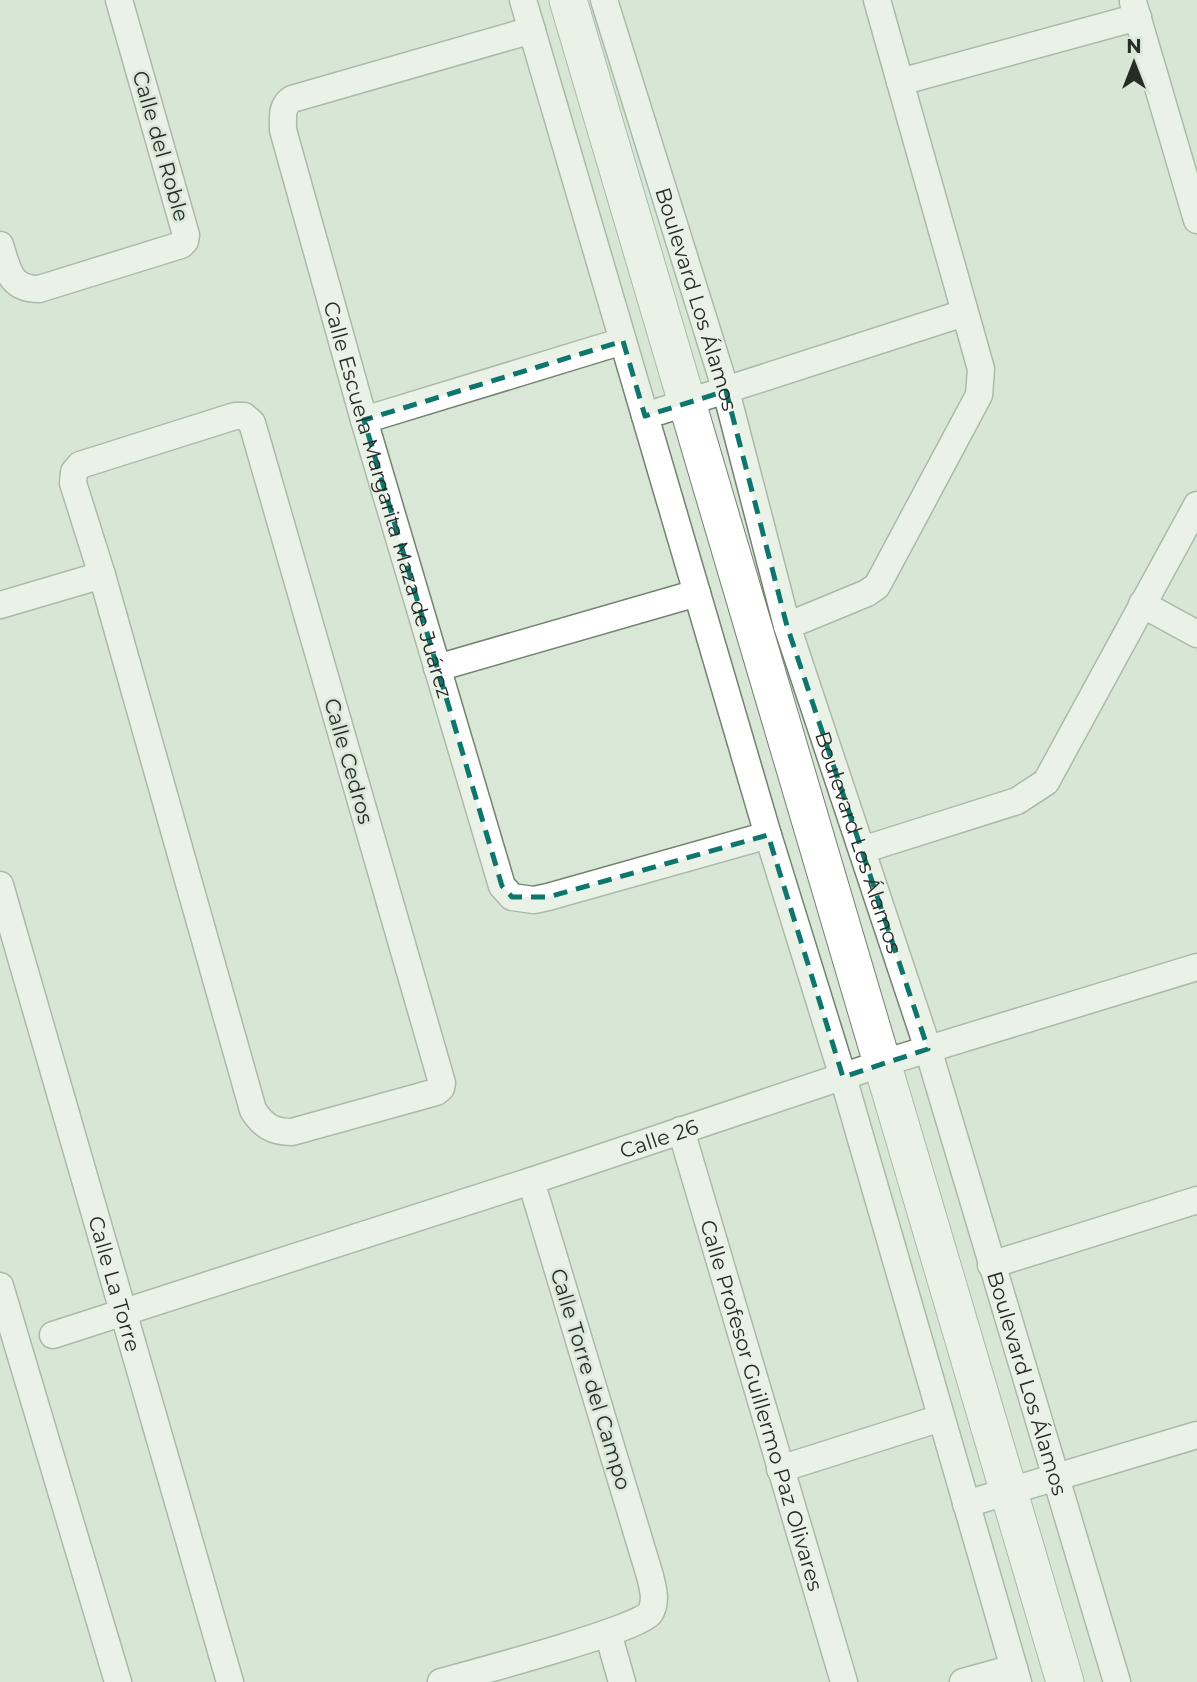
<svg xmlns="http://www.w3.org/2000/svg" width="1197" height="1682" viewBox="0 0 1197 1682" font-family="Montserrat,sans-serif">
	<rect width="100%" height="100%" fill="#d8e7d6"/>
	<g fill="none" stroke-linecap="round" stroke-linejoin="round">
		<defs>
			<g id="street">
				<polyline points="523,0 768,835 843,1077 1018,1682"/>
				<path id="s1" d="M 604,0 L 726,391 L 787,626 L 928,1049 L 1117,1682"/>
				<polyline points="1133,2 1197,220"/>
				<path id="s2" d="M 532,30 L 292,99 C 281,106 283,117 283,130 L 364,420 L 502,886 L 512,897 L 534,900 L 548,897 L 768,835"/>
				<polyline points="900,82 1138,17"/>
				<path d="M 0,245 C 8,269 9,289 39,289 L 181,245 L 185,241 L 186,235 L 119,0"/>
				<path d="M 235,416 L 244,416 L 252,423 L 442,1083 L 441,1088 L 436,1092 L 292,1132 C 273,1132 263,1126 253,1110 L 102,575 L 73,483 L 74,472 L 80,465 Z"/>
				<polyline points="645,416 964,313"/>
				<polyline points="364,420 623,341"/>
				<polyline points="1142,604 1197,634"/>
				<polyline points="0,605 102,575"/>
				<polyline points="787,626 867,593 877,586 979,395 981,369 877,0"/>
				<polyline points="437,668 697,593"/>
				<polyline points="862,850 1017,801 1046,782 1197,505"/>
				<path id="s3" d="M 0,885 L 230,1682"/>
				<path id="s4" d="M 681,1130 L 844,1682"/>
				<polyline points="991,1265 1197,1200"/>
				<polyline points="0,1286 118,1682"/>
				<path id="s5" d="M 53,1335 L 531,1181 L 883,1063 L 1197,967"/>
				<polyline points="780,1469 941,1418"/>
				<polyline points="966,1504 1197,1435"/>
				<polyline points="608,1633 622,1682"/>
				<path d="M 441,1682 C 470,1674 640,1629 650,1613 C 657,1602 653,1588 650,1576 L 531,1181"/>
				<polyline points="963,1682 1014,1668"/>
			</g>
			<polyline id="secondary" points="568,0 1065,1682"/>
		</defs>
		<use href="#street" stroke="#748272" stroke-width="29"/>
		<use href="#secondary" stroke="#748272" stroke-width="39"/>
		<use href="#street" stroke="#fff" stroke-width="26"/>
		<use href="#secondary" stroke="#fff" stroke-width="37"/>
	</g>
	<path d="M0 0H1197V1682H0ZM 623,341 L 645,416 L 726,391 L 787,626 L 928,1049 L 843,1077 L 768,835 L 548,897 L 512,897 L 502,886 L 364,420 Z" fill="#d8e7d6" fill-opacity=".55" fill-rule="evenodd"/>
	<path fill="none" stroke="#0f766e" stroke-width="5" stroke-dasharray="14 9" stroke-linejoin="round" d="M 623,341 L 645,416 L 726,391 L 787,626 L 928,1049 L 843,1077 L 768,835 L 548,897 L 512,897 L 502,886 L 364,420 Z"/>
	<g text-anchor="middle" dominant-baseline="central" stroke-width="5" stroke-linejoin="round" paint-order="stroke">
		<g font-size="21" fill="#272d26" stroke="#d8e7d6">
			<text transform="translate(161 146) rotate(74)">Calle del Roble</text>
			<text stroke="none"><textPath href="#s1" startOffset="313">Boulevard Los Álamos</textPath></text>
			<text stroke="none"><textPath href="#s2" startOffset="668">Calle Escuela Margarita Maza de Juárez</textPath></text>
			<text transform="translate(349 761) rotate(74)">Calle Cedros</text>
			<text stroke="none"><textPath href="#s1" startOffset="880">Boulevard Los Álamos</textPath></text>
			<text stroke="none"><textPath href="#s5" startOffset="637">Calle 26</textPath></text>
			<text stroke="none"><textPath href="#s3" startOffset="415">Calle La Torre</textPath></text>
			<text transform="translate(591 1379) rotate(73)">Calle Torre del Campo</text>
			<text stroke="none"><textPath href="#s1" startOffset="1447">Boulevard Los Álamos</textPath></text>
			<text stroke="none"><textPath href="#s4" startOffset="287">Calle Profesor Guillermo Paz Olivares</textPath></text>
		</g>
	</g>
	<g transform="translate(1134 63)" stroke="#d8e7d6" stroke-width="5" paint-order="stroke">
	<path d="M0-5L12 26L0 18L-12 26Z" fill="#272d26"/>
	<text y="-10" font-size="19" font-weight="bold" text-anchor="middle" fill="#272d26">N</text>
	</g>
</svg>
